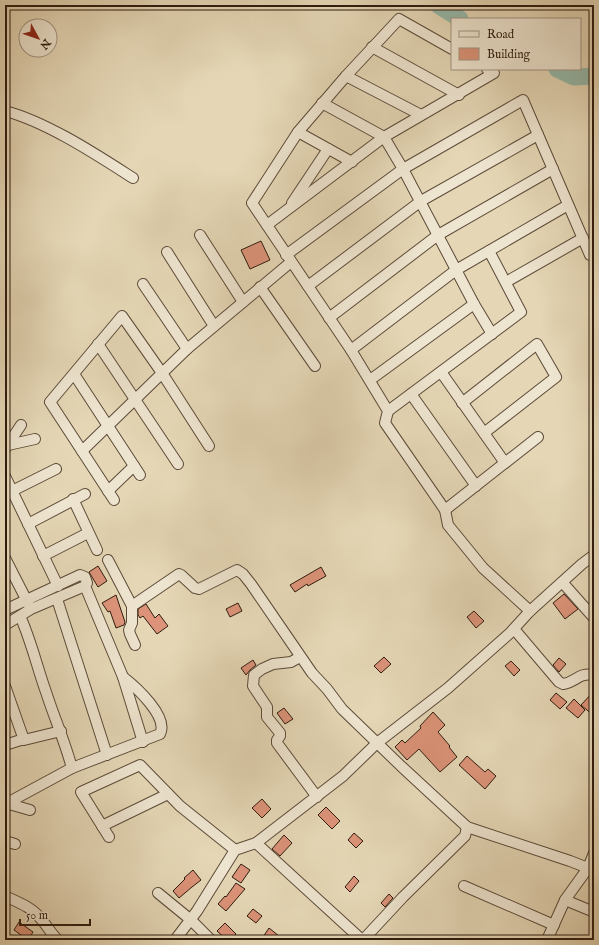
<svg xmlns="http://www.w3.org/2000/svg" width="599" height="945" viewBox="0 0 599 945" font-family="'IM FELL English',serif">
	<rect width="100%" height="100%" fill="#e5d7b6"/>
	<filter id="stains"><feTurbulence type="fractalNoise" baseFrequency=".005" numOctaves="4"/><feColorMatrix values="0 0 0 0 .2 0 0 0 0 .09 0 0 0 0 .02 0 0 0 .5 -.17"/></filter>
	<radialGradient id="worn" r=".72"><stop offset=".6" stop-color="#630" stop-opacity="0"/><stop offset="1" stop-color="#630" stop-opacity=".3"/></radialGradient>
	<g fill="none" stroke-linecap="round" stroke-linejoin="round">
		<g stroke="#96baac" stroke-width="17">
			<polyline points="438,5 460,19"/>
			<polyline points="557,69 574,77 594,76"/>
		</g>
	</g>
	<g fill="#dc9379" stroke="#2e1b0e">
		<polygon points="261,241 270,260 250,269 241,250"/>
		<polygon points="98,566 107,581 98,587 89,572"/>
		<polygon points="321,567 326,576 308,586 307,584 295,592 290,585"/>
		<polygon points="564,594 578,609 565,619 553,603"/>
		<polygon points="116,595 125,622 124,625 116,628 110,611 108,612 102,603"/>
		<polygon points="238,603 242,611 230,617 226,609"/>
		<polygon points="146,604 155,618 159,614 168,626 157,634 143,616 140,618 138,615 138,609"/>
		<polygon points="474,611 484,621 476,628 467,617"/>
		<polygon points="384,657 391,664 381,673 374,666"/>
		<polygon points="559,658 566,664 559,672 553,665"/>
		<polygon points="253,660 256,665 250,670 246,675 241,668"/>
		<polygon points="511,661 520,670 514,676 505,666"/>
		<polygon points="594,691 594,716 581,705"/>
		<polygon points="556,693 567,702 560,709 550,700"/>
		<polygon points="574,699 585,710 578,718 566,708"/>
		<polygon points="284,708 293,719 285,724 277,713"/>
		<polygon points="433,712 445,725 438,732 450,746 449,747 457,757 440,772 419,749 407,760 395,747 402,740 405,743 421,728 420,726"/>
		<polygon points="467,756 485,772 488,769 496,776 485,789 459,765"/>
		<polygon points="262,799 271,809 262,818 252,808"/>
		<polygon points="326,807 340,821 332,829 318,815"/>
		<polygon points="354,833 363,841 356,848 348,840"/>
		<polygon points="284,835 292,843 280,856 272,849"/>
		<polygon points="241,864 250,870 241,883 232,877"/>
		<polygon points="193,870 201,880 192,887 179,898 173,891 185,879 184,878"/>
		<polygon points="354,876 359,881 350,892 345,887"/>
		<polygon points="236,883 245,889 226,911 218,904 225,896 226,897"/>
		<polygon points="389,894 393,898 385,907 381,903"/>
		<polygon points="253,909 262,916 256,923 247,916"/>
		<polygon points="19,922 33,932 28,940 14,930"/>
		<polygon points="225,923 236,934 235,935 240,940 227,940 217,931"/>
		<polygon points="269,928 284,940 267,940 263,937"/>
	</g>
	<g fill="none" stroke-linecap="round" stroke-linejoin="round">
		<defs>
			<g id="minor">
				<polyline points="372,47 459,95"/>
				<polyline points="452,49 399,19 346,76 298,132 252,203 351,350 388,411 385,423 445,510 448,525 483,568 530,611"/>
				<polyline points="346,76 421,115"/>
				<polyline points="322,103 384,137 403,169 474,304 492,334"/>
				<path d="M 5,111 C 47,122 97,155 133,178"/>
				<polyline points="298,132 352,162"/>
				<polyline points="292,203 328,149"/>
				<polyline points="267,225 384,137 494,73 487,69"/>
				<polyline points="200,235 243,302"/>
				<polyline points="167,252 214,326"/>
				<polyline points="286,255 403,169 523,100 590,255"/>
				<polyline points="506,282 583,238"/>
				<polyline points="143,284 187,349"/>
				<polyline points="308,286 421,201 538,135"/>
				<polyline points="260,287 315,366"/>
				<polyline points="329,318 438,235 553,169"/>
				<polyline points="98,344 178,464"/>
				<polyline points="351,350 456,270 568,205"/>
				<polyline points="441,372 505,463"/>
				<polyline points="74,374 140,475"/>
				<polyline points="370,380 474,304"/>
				<polyline points="411,394 476,486"/>
				<polyline points="462,403 537,344 556,377 484,433"/>
				<polyline points="388,411 521,312 489,251"/>
				<polyline points="8,445 35,439"/>
				<polyline points="5,449 21,425"/>
				<polyline points="82,451 187,349 291,262"/>
				<polyline points="5,476 58,586"/>
				<polyline points="12,491 56,469"/>
				<polyline points="108,491 134,466"/>
				<polyline points="73,499 97,550"/>
				<polyline points="114,500 50,402 122,316 162,373 209,446"/>
				<polyline points="445,510 538,437"/>
				<polyline points="28,524 85,494"/>
				<polyline points="43,556 88,533"/>
				<polyline points="5,558 29,605"/>
				<polyline points="108,560 132,606 179,574 181,575 195,588 199,589 237,570 243,574 251,584 312,673 327,689 342,709 402,767 467,827 570,861 588,868 594,853"/>
				<polyline points="563,583 594,618"/>
				<polyline points="57,599 107,755"/>
				<polyline points="132,606 132,623 129,630 130,634 135,645"/>
				<polyline points="5,610 80,575 85,577 87,583 85,586 123,677 143,742"/>
				<polyline points="5,625 31,609 85,586"/>
				<path d="M 514,629 L 559,682 L 563,684 C 577,682 578,672 594,675"/>
				<polyline points="300,657 291,662 273,664 262,669 254,675 253,686 267,707 267,717 280,733 280,736 277,740 277,743 317,797"/>
				<polyline points="5,686 24,740 61,731"/>
				<polyline points="5,745 24,739"/>
				<path d="M 72,768 L 160,734 C 169,717 136,687 123,677"/>
				<polyline points="9,804 30,810"/>
				<path d="M 5,807 L 11,801 L 72,768 C 65,742 54,717 46,692 C 37,667 31,640 20,616"/>
				<polyline points="102,826 168,794"/>
				<polyline points="109,837 81,792 140,765 180,806 235,850"/>
				<polyline points="5,841 15,844"/>
				<polyline points="256,843 362,940"/>
				<polyline points="588,868 565,900 594,912"/>
				<polyline points="464,886 554,925"/>
				<polyline points="158,893 191,920 211,940"/>
				<path d="M 5,896 C 17,902 32,907 40,918 C 47,925 51,934 58,940"/>
				<polyline points="175,940 197,911 235,850 256,843 343,776 377,743 448,688 510,633 530,611 582,564 594,555"/>
				<polyline points="363,940 403,897 465,836 467,827"/>
				<polyline points="547,940 565,900"/>
			</g>
		</defs>
		<use href="#minor" stroke="#5c4a38" stroke-width="12"/>
		<use href="#minor" stroke="#eee5d0" stroke-width="10"/>
	</g>
	<rect width="599" height="945" fill="none" stroke="#e5d7b6" stroke-width="20"/>
	<rect x="6" y="6" width="587" height="933" fill="none" stroke="#2e1b0e" stroke-width="2"/>
	<rect x="10" y="10" width="579" height="925" fill="none" stroke="#2e1b0e"/>
	<rect x="451" y="18" width="130" height="52" fill="#eee5d0" stroke="#a19482"/>
	<rect x="459" y="31" width="20" height="6" fill="#eee5d0" stroke="#a19482"/>
	<text x="487" y="38" font-size="12" fill="#2e1b0e">Road</text>
	<rect x="459" y="48" width="20" height="12" fill="#dc9379" stroke="#a19482"/>
	<text x="487" y="58" font-size="12" fill="#2e1b0e">Building</text>
	<g transform="translate(38 38) rotate(130)"><circle r="19" fill="#eee5d0" stroke="#a19482"/>
	<path d="M0-3L7 15L0 10L-7 15Z" fill="#8f2418"/>
	<text y="-6" font-size="11" font-weight="bold" text-anchor="middle" fill="#2e1b0e">N</text>
	</g>
	<path d="M20 919v6h70v-6" fill="none" stroke="#2e1b0e" stroke-width="2"/>
	<text x="26" y="919" font-size="12" fill="#2e1b0e" stroke="#eee5d0" stroke-width="3" paint-order="stroke">50 m</text>
	<rect width="100%" height="100%" filter="url(#stains)"/>
	<rect width="100%" height="100%" fill="url(#worn)"/>
</svg>
